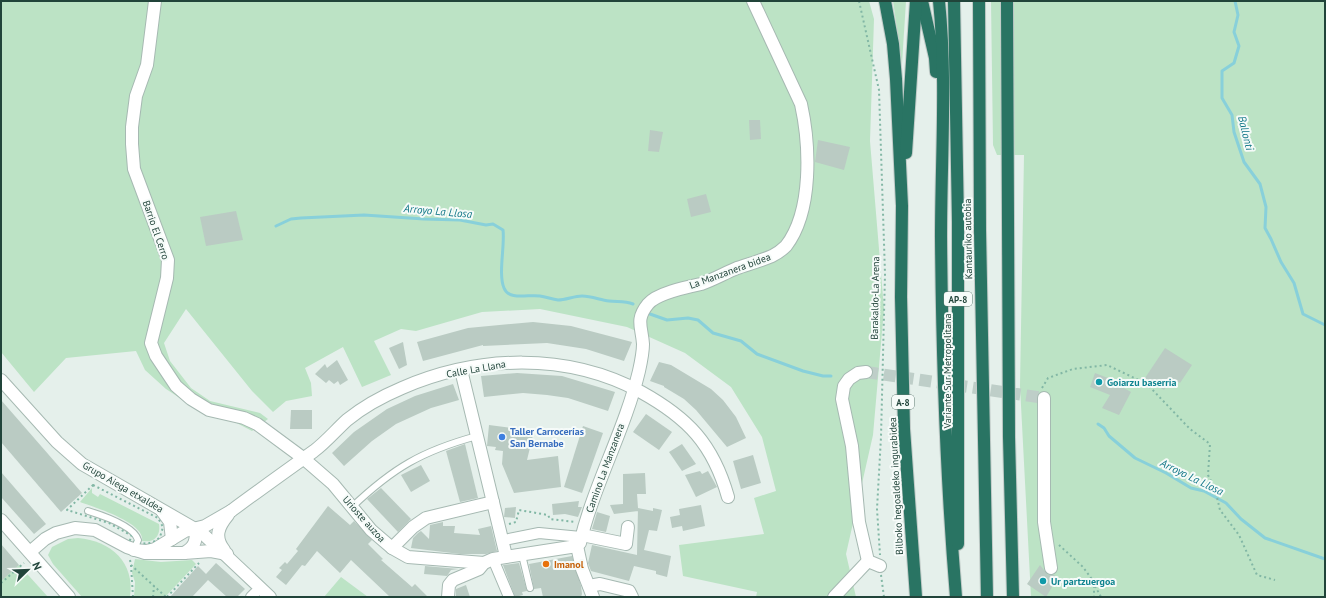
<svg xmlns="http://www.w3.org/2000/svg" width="1326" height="598" viewBox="0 0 1326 598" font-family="'PT Sans',sans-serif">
	<rect width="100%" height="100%" fill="#e5f0eb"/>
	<g fill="#bce3c5">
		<polygon points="1,1 869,1 874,19 870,141 884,309 873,435 846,554 856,597 756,597 757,592 683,576 679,545 764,534 754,498 776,491 762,437 731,387 685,353 627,327 540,309 482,312 416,331 401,329 374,341 391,375 362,387 343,347 305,368 311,383 312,396 286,401 273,412 252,391 186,309 164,343 170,361 191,388 210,401 260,413 268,419 252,431 229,419 195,408 166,389 145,370 136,351 66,358 34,392 1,352"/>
		<polygon points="893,1 906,1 902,64"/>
		<polygon points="991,1 1325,1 1325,597 1031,597 1020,386 1024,155 997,155 993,145"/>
		<path d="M 92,488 L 92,493 L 98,497 L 100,494 L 159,524 C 161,536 154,543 142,541 C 146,523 94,507 80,502 Z"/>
		<path d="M 78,538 C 111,541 135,562 130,597 L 82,597 L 53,564 L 48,555 L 52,547 L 68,539 Z"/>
		<polygon points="135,559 161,562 192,560 196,564 165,597 134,597 135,582 132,573"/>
		<polygon points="19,565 48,597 1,597 1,579"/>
		<polygon points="341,577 368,597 324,597"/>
	</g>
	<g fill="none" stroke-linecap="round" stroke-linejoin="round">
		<g stroke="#88d0da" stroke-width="3">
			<polyline points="1235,1 1238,15 1234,32 1239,46 1234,63 1222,71 1222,98 1232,115 1234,132 1244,162 1260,184 1266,207 1265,228 1271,239 1281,262 1294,283 1303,314 1325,325"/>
			<path d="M 276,226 L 291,219 L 301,218 L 364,215 L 424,219 L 460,220 L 486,225 L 493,224 L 503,230 C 505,246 498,274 504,288 C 509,301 529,294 540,296 C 546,297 552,299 558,300 C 566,300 574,296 582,296 C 592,296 600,300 609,301 C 618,302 625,301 633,304"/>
			<polyline points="650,314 667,320 688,318 698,320 713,333 741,341 757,354 803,371 823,376 831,376"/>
			<polyline points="1098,424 1104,428 1109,436 1135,458 1166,473 1191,488 1204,491 1226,503 1241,519 1265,538 1325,559"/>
		</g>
	</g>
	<g fill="#bacbc3">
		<polygon points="749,120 760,120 761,139 750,140"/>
		<polygon points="650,130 663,132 659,152 648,151"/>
		<polygon points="818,140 850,147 844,170 815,162"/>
		<polygon points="706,194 711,212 691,217 687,199"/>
		<polygon points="236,211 243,240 206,246 200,217"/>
		<polygon points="533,322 571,326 632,342 624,361 586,349 547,343 483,346 483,345 423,361 417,342 468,328"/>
		<polygon points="403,342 407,365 399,369 389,348"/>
		<polygon points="1165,348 1192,365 1180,383 1172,378 1164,390 1145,378"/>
		<polygon points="337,360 348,380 340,385 338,381 334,384 329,380 326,383 315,374 325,364 327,368"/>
		<polygon points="659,362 671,365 711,389 723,400 736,417 746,438 727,447 696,410 684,399 664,387 664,386 650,381"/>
		<polygon points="517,373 562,376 615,392 608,411 568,398 547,395 523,393 484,397 481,376"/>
		<polygon points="1095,373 1108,378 1108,379 1131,392 1119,415 1102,408 1110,395 1090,387"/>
		<polygon points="453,384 459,400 431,408 396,424 372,441 344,466 332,453 354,432 387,409 415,396"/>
		<polygon points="1,400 82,493 61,512 1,442"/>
		<polygon points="291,410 312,410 312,429 290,429"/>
		<polygon points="646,414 672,432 659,450 633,432"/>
		<polygon points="489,425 534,431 527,460 558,456 561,487 514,493 502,464 503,451 495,450 496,447 487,446"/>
		<polygon points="583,426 603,433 582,493 564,487"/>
		<polygon points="465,444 478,498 460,502 446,451"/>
		<polygon points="682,444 696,464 682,471 669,452"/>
		<polygon points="753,455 761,483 741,489 733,461"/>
		<polygon points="421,465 430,481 411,492 401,475"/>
		<polygon points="700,471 702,474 708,471 717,487 696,497 685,475"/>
		<polygon points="1,472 46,524 34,534 1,497"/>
		<polygon points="645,473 646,494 637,494 638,508 653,511 653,508 662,510 657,531 649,530 644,550 671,556 667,577 656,574 656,571 634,566 629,581 591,571 588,563 592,545 637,555 638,508 638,511 614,514 610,505 623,504 623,474"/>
		<polygon points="381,488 411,519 398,532 367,499"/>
		<polygon points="579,501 578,507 582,507 578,517 565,514 553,515 552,504"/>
		<polygon points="701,505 705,526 683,531 682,526 672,528 670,517 680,515 679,509"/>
		<polygon points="328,506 350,525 354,521 372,540 368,544 383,559 381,560 412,587 415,584 428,597 390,597 351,560 340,573 317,551 305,566 302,565 286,585 276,577 282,570 279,568 285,562 287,564 298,551 296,549"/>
		<polygon points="516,507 515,518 504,517 505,508"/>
		<polygon points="597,512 610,516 606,532 592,529"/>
		<polygon points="443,522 443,526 455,526 454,533 480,535 478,529 491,526 497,551 486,554 460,554 411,548 413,538 418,533 421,531 429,539 430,525"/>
		<polygon points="1,544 19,565 1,581"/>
		<polygon points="572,556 581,586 582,594 581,597 543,597 541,588 534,589 529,564"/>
		<polygon points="216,563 245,589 237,597 227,597 208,580 192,597 170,597 198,566 206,574"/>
		<polygon points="519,563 527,591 522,592 523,595 515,597 503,565"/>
		<polygon points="1040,565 1048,575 1054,575 1058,577 1046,597 1027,584"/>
		<polygon points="425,566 459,569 451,570 447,576 436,575 424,574"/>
		<polygon points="466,585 470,597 456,597 456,589"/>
	</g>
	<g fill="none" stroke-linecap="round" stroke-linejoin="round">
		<polyline stroke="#becec8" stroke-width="12" stroke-dasharray="12 6" stroke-linecap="butt" points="866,372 1044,398"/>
		<defs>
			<g id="service">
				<path d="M 352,507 C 393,468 422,451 477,436"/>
				<path d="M 88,511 C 101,515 134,526 138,540 L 134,550"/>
				<polyline points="522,555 530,588"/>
			</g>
			<g id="pedestrian">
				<polyline points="509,539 539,533 581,537"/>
				<polyline points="493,559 509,597"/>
				<polyline points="251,597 255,593"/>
			</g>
			<g id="minor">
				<polyline points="155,1 147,65 136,96 132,127 132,144 134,169 168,260 167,278 151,343 156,356 176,386 191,399 209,410 244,418 257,424 303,458 333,484 371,530 392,548 408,557 484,563"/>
				<polyline points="461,370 506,556"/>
				<polyline points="866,372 858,373 849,379 844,386 842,399 852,446 859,522 868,561 880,566"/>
				<polyline points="1044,398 1044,522 1051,568"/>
				<path d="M 231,511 C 258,491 286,471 314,451 C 326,442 336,430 347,420 C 363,407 383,396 402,388 C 478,355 567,352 641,392 C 688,418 713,444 728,497"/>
				<polyline points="1,520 69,597"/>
				<polyline points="582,535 626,544 628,527"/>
				<path d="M 577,546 L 580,543 C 594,484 625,430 639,371 C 641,362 643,353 643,344 C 642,327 635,320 648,304 C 657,293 687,287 701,284 C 713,280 725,273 737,268 C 749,264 760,261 772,256 C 776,254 783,249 786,246 C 813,211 810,145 801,104 L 753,1"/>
				<polyline points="577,546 582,569 593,597"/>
				<polyline points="392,548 413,527 426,518 493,502"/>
				<polyline points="30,552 45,539 56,533 75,528 95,530 127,547 145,553 184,553"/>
				<polyline points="589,586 600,584 629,591 632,597"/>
				<polyline points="448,597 449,585 453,580 479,569 484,563 493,559 577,546"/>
				<polyline points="834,597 868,561"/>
			</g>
			<g id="tertiary">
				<polyline points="1,380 57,442 82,464 202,533 270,597"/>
				<polyline points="162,511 170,522 172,539"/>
				<polyline points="134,550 146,551 155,549 185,531 205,526 231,511"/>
				<path d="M 224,550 C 214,537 218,527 228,515"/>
				<polyline points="184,553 211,551 227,554"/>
				<path d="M 184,553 C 195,547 197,540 195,529"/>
			</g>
			<g id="motorway">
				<polyline points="885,1 893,44 896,79 902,206 901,297 904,429 916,597"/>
				<polyline points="922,1 935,58 936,72"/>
				<path d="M 939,1 C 947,79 941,159 941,237 C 942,357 946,477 956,597"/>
				<polyline points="954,1 958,222 958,544"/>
				<polyline points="979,1 980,230 987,597"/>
				<polyline points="1007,1 1009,437 1013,597"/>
				<polyline points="906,153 916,1"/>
			</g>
		</defs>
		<use href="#service" stroke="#a6b9b2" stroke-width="8"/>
		<use href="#pedestrian" stroke="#a6b9b2" stroke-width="12"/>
		<use href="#minor" stroke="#a6b9b2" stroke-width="14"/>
		<use href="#tertiary" stroke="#a6b9b2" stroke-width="14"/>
		<use href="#motorway" stroke="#c1cbc8" stroke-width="14"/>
		<g stroke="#82b7a5" stroke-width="2" stroke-dasharray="2 3" stroke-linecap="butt">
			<polyline points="859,1 879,90 885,274 881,437 877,509 880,555"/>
			<polyline points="1042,388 1048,378 1073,369 1107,365 1147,384 1190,429 1210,444 1208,475 1215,489 1220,510 1239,535 1257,575 1275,580"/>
			<path d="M 93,485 L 158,518 L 163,527 L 160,537 C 151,546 142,544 130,540 L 132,536 L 109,523 L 67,510 Z"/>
			<polyline points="509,524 516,522 519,510 548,515 550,519 575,522"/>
			<polyline points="1059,545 1083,567 1094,582 1094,597"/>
			<polyline points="130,560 131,565 166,597"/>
			<polyline points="131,565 133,597"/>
			<polyline points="881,575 884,597"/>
			<polyline points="1,583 24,563"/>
			<polyline points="1095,586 1101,597"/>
			<polyline points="153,597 154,586"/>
			<polyline points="167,597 199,563"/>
		</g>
		<use href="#service" stroke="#fff" stroke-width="6"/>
		<use href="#pedestrian" stroke="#fff" stroke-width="10"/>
		<use href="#minor" stroke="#fff" stroke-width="12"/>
		<use href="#tertiary" stroke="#fff" stroke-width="12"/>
		<use href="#motorway" stroke="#297463" stroke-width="12"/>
	</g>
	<g fill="#0f9aa8" stroke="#f6fbf9" stroke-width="1.5">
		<circle cx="1099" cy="382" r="4"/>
		<circle cx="1043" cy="581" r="4"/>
	</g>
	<circle fill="#3f7fe0" stroke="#f6fbf9" stroke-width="1.5" cx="502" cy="437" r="4"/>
	<circle fill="#e8710a" stroke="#f6fbf9" stroke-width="1.5" cx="546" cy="564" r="4"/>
	<g text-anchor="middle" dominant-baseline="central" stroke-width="4" stroke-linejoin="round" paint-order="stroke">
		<g fill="#f6fbf9" stroke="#617b73" stroke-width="1">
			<rect x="944" y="292" width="28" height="14" rx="3"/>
			<rect x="892" y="395" width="22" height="14" rx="3"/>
		</g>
		<g font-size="9" font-weight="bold" fill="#21443a">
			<text x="958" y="299">AP-8</text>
			<text x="903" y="402">A-8</text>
		</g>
		<g font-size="10" fill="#21443a" stroke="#f6fbf9">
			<text transform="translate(156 230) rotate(71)">Barrio El Cerro</text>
			<text transform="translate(968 239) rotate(-91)">Kantauriko autobia</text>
			<text transform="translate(730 271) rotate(-20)">La Manzanera bidea</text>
			<text transform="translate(875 298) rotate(-89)">Barakaldo-La Arena</text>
			<text transform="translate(476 369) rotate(-10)">Calle La Llana</text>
			<text transform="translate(947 371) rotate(-90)">Variante Sur Metropolitana</text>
			<text transform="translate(605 468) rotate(-70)">Camino La Manzanera</text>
			<text transform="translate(896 486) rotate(-93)">Bilboko hegoaldeko ingurabidea</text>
			<text transform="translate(123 487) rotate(30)">Grupo Aiega etxaldea</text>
			<text transform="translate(364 519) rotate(48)">Urioste auzoa</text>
		</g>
		<g font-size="10" font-weight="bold" fill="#0d838f" stroke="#f6fbf9" text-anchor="start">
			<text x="1107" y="382">Goiarzu baserria</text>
			<text x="1051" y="581">Ur partzuergoa</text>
		</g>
		<g font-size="10" font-weight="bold" fill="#366cbe" stroke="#f6fbf9" text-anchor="start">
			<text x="510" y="431">Taller Carrocerías<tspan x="510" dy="12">San Bernabe</tspan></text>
		</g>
		<g font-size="10" font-weight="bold" fill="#c56008" stroke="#f6fbf9" text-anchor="start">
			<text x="554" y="564">Imanol</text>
		</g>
		<g font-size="11" font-style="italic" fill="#137888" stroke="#f6fbf9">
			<text transform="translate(1246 133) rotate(76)">Ballonti</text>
			<text transform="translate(438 211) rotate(5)">Arroyo La Llosa</text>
			<text transform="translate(1192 477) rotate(26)">Arroyo La Llosa</text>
		</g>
	</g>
	<rect width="1326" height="598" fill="none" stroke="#21443a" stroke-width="4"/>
	<g transform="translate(28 570) rotate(67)" stroke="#f6fbf9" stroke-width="3" paint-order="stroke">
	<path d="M0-3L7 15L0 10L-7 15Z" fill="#21443a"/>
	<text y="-6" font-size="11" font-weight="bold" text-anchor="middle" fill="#21443a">N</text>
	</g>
</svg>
